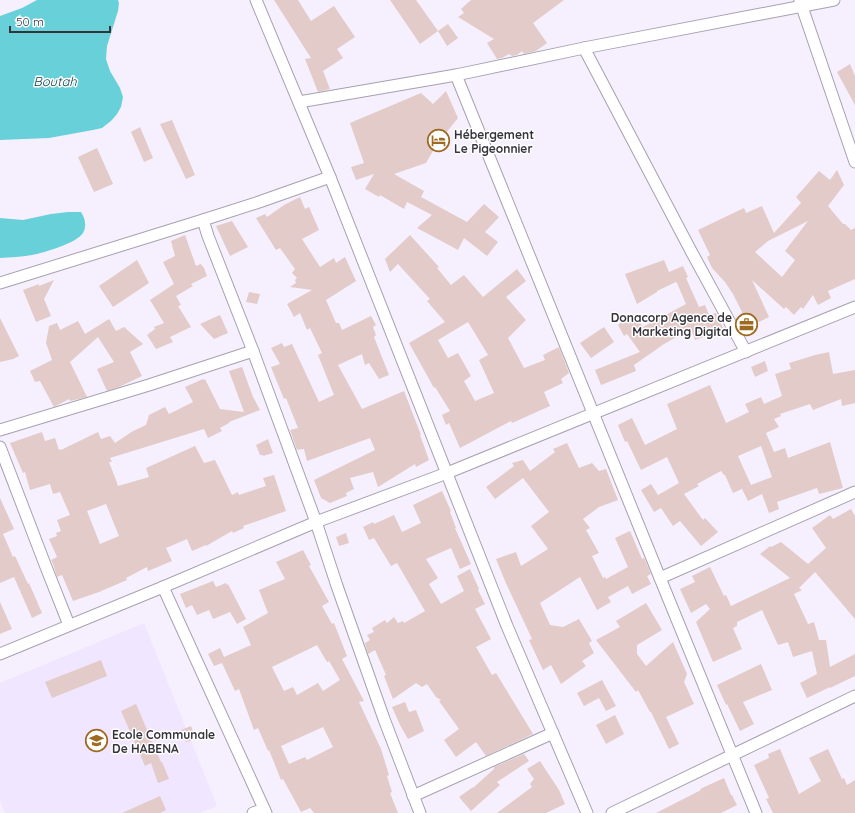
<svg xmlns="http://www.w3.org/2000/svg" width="855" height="813" viewBox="0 0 855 813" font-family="Quicksand,sans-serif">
	<rect width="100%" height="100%" fill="#f6f0fe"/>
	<polygon fill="#f0e6ff" points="144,623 217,806 200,813 5,813 0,800 0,683"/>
	<g fill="#68d0d9">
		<polygon points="37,0 118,0 119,3 118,11 107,46 106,59 110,71 120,88 123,97 121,107 117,114 111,121 102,128 93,130 49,138 0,140 0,16 22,8"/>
		<path d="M 68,212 L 81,212 C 85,218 87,226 83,233 C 77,243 43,253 32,255 C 21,257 10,257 0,258 L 0,218 L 23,220 L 51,214 Z"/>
	</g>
	<g fill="#e2cbc8" fill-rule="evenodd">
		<polygon points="274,0 298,0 311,21 334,6 355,37 337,49 343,58 323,71 330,89 318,92 305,59 311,58"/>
		<polygon points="390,0 416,0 438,31 420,44"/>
		<polygon points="471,0 564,0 533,23 547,43 536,51 524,54 522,51 517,55 512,56 509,54 502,58 497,59 487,43 494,39 458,17 464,13 461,9"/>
		<polygon points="448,24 458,38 447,46 438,31"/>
		<polygon points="850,64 855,76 855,105 837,72"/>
		<polygon points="446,91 458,118 437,144 426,163 394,174 424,191 421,197 467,222 484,204 499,217 485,232 498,242 487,256 464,238 458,250 417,228 432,215 407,202 404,209 380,195 379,197 365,189 374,174 356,180 351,167 364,163 350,123 421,93 433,104"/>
		<polygon points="172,120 195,175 186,179 160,124"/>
		<polygon points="140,127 153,158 144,162 131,132"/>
		<polygon points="97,148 113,184 94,192 78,157"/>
		<path d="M 837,170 L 844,185 L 828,206 L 843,224 L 845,224 L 851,230 L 855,228 L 855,279 L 828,291 L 831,298 L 818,305 L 813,295 L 803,309 L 801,307 L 794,315 L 786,307 L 784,309 L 752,280 L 769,317 L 759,322 L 758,321 L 749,326 L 733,294 L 725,282 L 712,268 L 707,257 L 710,255 L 698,230 L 744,208 L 746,213 L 762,206 L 774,233 L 801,203 L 796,197 L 819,171 L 830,180 ZM 808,221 L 785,251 L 795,260 L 782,277 L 755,252 L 768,241 Z"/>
		<polygon points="300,197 305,209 309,207 319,230 302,239 320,267 334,258 336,263 345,257 356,281 326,300 336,323 339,323 342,330 371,316 376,325 373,327 376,335 374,337 389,375 379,379 369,363 365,365 362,354 338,365 362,409 404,391 421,435 420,435 429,460 416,467 415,464 378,487 373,472 350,478 354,489 346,493 347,496 330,503 321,498 314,480 375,450 370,438 307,461 304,449 297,450 290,430 298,428 286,398 284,399 271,367 280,364 271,348 282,343 284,347 292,344 319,402 334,395 318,355 322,353 310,328 307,330 300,313 294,317 287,304 312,290 290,287 296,283 295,280 297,278 292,273 295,269 280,248 276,250 256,218 265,214 267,217 284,205"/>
		<polygon points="232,221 248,247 230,256 216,226"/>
		<polygon points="185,235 196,266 201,264 204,268 207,276 191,284 193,286 176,296 181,305 178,306 191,327 170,337 173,342 156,349 147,335 155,329 154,327 164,323 150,300 174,284 163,262 175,256 171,241"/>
		<path d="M 410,235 L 439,267 L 437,268 L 451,285 L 464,275 L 483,297 L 517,269 L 526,281 L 506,297 L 526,320 L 508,338 L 524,368 L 545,360 L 543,355 L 559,347 L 569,373 L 561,379 L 563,383 L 544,392 L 550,406 L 512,423 L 511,421 L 460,448 L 449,423 L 446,425 L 442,415 L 450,411 L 435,387 L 434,388 L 409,343 L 445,322 L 427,301 L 430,299 L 398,264 L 390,272 L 385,259 ZM 468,322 L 488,355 L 479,360 L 494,393 L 475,401 L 464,381 L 471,376 L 458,353 L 448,358 L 438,340 Z"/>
		<polygon points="137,260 149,283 113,307 99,286"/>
		<polygon points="664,260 669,272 683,266 688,277 686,278 699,307 705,305 709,315 716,313 724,330 695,340 691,329 664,344 634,365 636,371 601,385 595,370 640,352 627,334 624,336 618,325 633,314 643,327 686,304 677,283 676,282 657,291 657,292 637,304 625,274"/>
		<polygon points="54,280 44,299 51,316 36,322 23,290 39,284 39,286"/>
		<polygon points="249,292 260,294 257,304 246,302"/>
		<polygon points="220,315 228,333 214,339 200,324"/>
		<polygon points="0,318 19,356 13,359 0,362"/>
		<polygon points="109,319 116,331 124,327 143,344 130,352 142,376 119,387 107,391 97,369 114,362 98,337 70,362 87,397 70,401 69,399 54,407 40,381 35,382 30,371 52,360 46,343 49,326 57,323 60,330 78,321 85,334"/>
		<polygon points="604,327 614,342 591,358 580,343"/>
		<path d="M 829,352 L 833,374 L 855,370 L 855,403 L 842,406 L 841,399 L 813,410 L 810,404 L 780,414 L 781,416 L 774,419 L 779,427 L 766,433 L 774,452 L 785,448 L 788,458 L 830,442 L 843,488 L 819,494 L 817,488 L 777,502 L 779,509 L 769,513 L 762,494 L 748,501 L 742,489 L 733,493 L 725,475 L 724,475 L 721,471 L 697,484 L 699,486 L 684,494 L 703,520 L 705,518 L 718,532 L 701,546 L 680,521 L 673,526 L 661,508 L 654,512 L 641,490 L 651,484 L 658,495 L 679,483 L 667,457 L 641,470 L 627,441 L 625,442 L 618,425 L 632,418 L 645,445 L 677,429 L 667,404 L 710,385 L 726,423 L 749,412 L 745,404 L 761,397 L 764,404 L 782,396 L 775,374 L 791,369 L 789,363 L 815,355 ZM 761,446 L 772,477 L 746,487 L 751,485 L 738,456 Z"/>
		<polygon points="765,361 768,371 755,377 751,367"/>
		<path d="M 242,367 L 253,397 L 260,410 L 229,422 L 229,423 L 220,428 L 222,431 L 208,438 L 204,429 L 110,458 L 112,462 L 109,462 L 116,480 L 118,486 L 149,477 L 146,468 L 195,446 L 204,463 L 215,460 L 232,495 L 238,492 L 239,495 L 266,486 L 263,478 L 274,475 L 286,511 L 243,526 L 244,528 L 233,533 L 232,531 L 206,546 L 206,545 L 192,551 L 187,539 L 166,548 L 172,561 L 148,571 L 147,567 L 126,578 L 127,580 L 99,592 L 73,601 L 62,575 L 57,577 L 53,564 L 51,560 L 57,557 L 49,539 L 57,536 L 56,533 L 61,531 L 57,520 L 70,515 L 60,492 L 53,494 L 50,484 L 30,490 L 25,472 L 23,473 L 10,443 L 42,432 L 45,441 L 55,438 L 59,450 L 61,449 L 61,450 L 98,432 L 101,439 L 110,436 L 115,443 L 133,431 L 146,425 L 149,415 L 165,407 L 169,414 L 193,402 L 185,387 L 203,379 L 204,380 L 205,379 L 220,409 L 244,412 L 229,371 ZM 106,504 L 119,536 L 100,544 L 87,511 Z"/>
		<polygon points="268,439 273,453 263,456 263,455 260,455 256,445"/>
		<polygon points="567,443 579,468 592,463 599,471 606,469 618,500 599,507 583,519 590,528 586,530 599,553 592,556 603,578 605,577 606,579 628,567 615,538 630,531 642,559 644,558 645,560 651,574 647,576 651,584 632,594 628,586 608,597 611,602 597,610 580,577 540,603 550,625 563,627 579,619 592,641 589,643 594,653 582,661 586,666 561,684 551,665 543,670 529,640 532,639 505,581 496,559 516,552 521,566 548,549 531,526 549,512 523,478 495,499 486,487 514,466 512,463 523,460 530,471 555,452 553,449"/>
		<polygon points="442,491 451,511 450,512 456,528 455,528 471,564 460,569 451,548 426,559 438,578 429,584 441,604 464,591 457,576 470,569 479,589 478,590 485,604 475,609 491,639 476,647 492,675 496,673 533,734 486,756 476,742 456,757 444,740 459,729 439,701 441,700 436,697 427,684 422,687 416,683 393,699 384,676 386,675 375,650 368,654 365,643 370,640 367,635 374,632 372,628 385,620 387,623 394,617 398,623 403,621 404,623 425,611 397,563 391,566 374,538 369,540 363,527 373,522 374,524 394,515 402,532 421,523 413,505"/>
		<polygon points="0,498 14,529 3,534 13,557 15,556 28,584 29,583 42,613 32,618 14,577 0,583"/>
		<polygon points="851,509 855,516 855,619 815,572 799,588 802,590 794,594 808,624 814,622 819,640 826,640 830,667 855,654 855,676 830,688 830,687 807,698 800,683 817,674 812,651 793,657 788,642 778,645 762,610 737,622 737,626 733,628 742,649 713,662 696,622 710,609 706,604 691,613 680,589 695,582 692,576 710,567 724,596 726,595 731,606 790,578 760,554 770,546 771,547 781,542 808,564 826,548 812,528 830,515 833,519"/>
		<polygon points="346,533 349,543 339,546 336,537"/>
		<path d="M 303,550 L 311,565 L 309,566 L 329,602 L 322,606 L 332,624 L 334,623 L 347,656 L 342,659 L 364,701 L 359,702 L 381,749 L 389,775 L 387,776 L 392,792 L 390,793 L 398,813 L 314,813 L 310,808 L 301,812 L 283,779 L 281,780 L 269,750 L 268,751 L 258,728 L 254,730 L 239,689 L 235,691 L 222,663 L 214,666 L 208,654 L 220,648 L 224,657 L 251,645 L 243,627 L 268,613 L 259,590 L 285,579 L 276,562 ZM 317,645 L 327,662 L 329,661 L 340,680 L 323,691 L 318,683 L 297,695 L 293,687 L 284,691 L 272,667 ZM 323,727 L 333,747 L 307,760 L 305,757 L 289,764 L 281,746 Z"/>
		<polygon points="213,581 216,587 226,583 227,585 228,584 246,619 237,624 230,612 213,619 209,610 197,615 192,605 186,608 180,594"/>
		<polygon points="0,602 12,629 0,634"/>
		<polygon points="646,603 662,630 637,645 637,654 646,666 673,642 687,674 684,682 694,704 666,717 679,744 669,749 651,712 650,712 638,690 636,692 596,640 620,627 616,621"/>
		<polygon points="101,660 107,676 52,698 45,682"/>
		<polygon points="761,664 772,690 743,702 754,724 740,731 727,704 726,705 717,685"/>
		<polygon points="602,680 616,706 606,711 599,698 584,706 577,693"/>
		<polygon points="405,702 409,712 416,710 424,731 408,739 400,725 392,707"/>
		<polygon points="136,704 161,762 162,762 169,779 158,783 151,763 145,766 121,711"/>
		<polygon points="615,715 624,734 606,744 596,725"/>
		<polygon points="191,726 196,739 186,742 181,730"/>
		<polygon points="780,749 799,794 821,781 809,758 828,749 842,779 844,778 847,785 855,780 855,813 773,813 766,799 769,798 754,765 769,758 768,754"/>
		<polygon points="524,754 529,761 497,782 500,785 471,811 459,797 473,787 473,788 494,769 494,767"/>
		<polygon points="540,761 559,790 565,804 546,813 497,813 532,787 530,784 534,779 527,769"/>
		<polygon points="724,778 731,795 732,795 737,805 721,813 656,813 701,790 700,789"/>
		<polygon points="160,796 166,810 160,813 122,813"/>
	</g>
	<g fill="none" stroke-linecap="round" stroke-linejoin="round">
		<defs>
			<g id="minor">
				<polyline points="256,0 330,177 507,626 587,813"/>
				<polyline points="800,1 855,162"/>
				<polyline points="584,48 691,251 746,352"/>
				<polyline points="456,75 660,578 756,813"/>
				<polyline points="299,102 456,75 584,48 834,0"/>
				<polyline points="330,177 259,202 203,220 208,236 253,351 316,522 337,586 384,719 420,813"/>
				<polyline points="0,283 203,220"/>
				<polyline points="0,430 149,385 253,351"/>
				<polyline points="0,447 46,567 69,625"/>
				<polyline points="660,578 855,492"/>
				<polyline points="163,587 266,813"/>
				<polyline points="0,654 163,587 316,522 447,473 855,307"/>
				<polyline points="413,796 553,733"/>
				<polyline points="253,813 264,809"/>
				<polyline points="612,813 855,696"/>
			</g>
		</defs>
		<use href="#minor" stroke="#a7a0b1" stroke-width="13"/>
		<use href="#minor" stroke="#fff" stroke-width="11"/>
	</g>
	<defs>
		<symbol id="hotel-ring" viewBox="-11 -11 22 22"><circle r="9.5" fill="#fff" stroke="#9d6a20" stroke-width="1.5"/><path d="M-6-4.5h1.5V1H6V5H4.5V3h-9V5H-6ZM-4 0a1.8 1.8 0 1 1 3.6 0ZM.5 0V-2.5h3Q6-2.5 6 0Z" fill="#9d6a20"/></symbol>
		<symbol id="office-ring" viewBox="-11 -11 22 22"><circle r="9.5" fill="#fff" stroke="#9d6a20" stroke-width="1.5"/><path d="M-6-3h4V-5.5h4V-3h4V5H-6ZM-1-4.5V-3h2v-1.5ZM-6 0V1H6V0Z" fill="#9d6a20"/></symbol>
		<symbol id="school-ring" viewBox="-11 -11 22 22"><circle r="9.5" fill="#fff" stroke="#9d6a20" stroke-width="1.5"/><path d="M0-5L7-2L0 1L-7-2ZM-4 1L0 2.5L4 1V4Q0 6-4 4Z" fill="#9d6a20"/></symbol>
	</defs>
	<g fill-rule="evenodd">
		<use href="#hotel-ring" x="426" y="128" width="25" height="25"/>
		<use href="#office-ring" x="734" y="312" width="25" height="25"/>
		<use href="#school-ring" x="84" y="728" width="25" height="25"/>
	</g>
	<g text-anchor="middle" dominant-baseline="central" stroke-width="3" stroke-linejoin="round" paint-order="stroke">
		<g font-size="12" font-weight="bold" fill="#36343b" stroke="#fff" text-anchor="start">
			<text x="454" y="134">Hébergement<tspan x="454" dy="14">Le Pigeonnier</tspan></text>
			<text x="732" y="317" text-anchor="end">Donacorp Agence de<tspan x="732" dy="14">Marketing Digital</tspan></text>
			<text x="112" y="734">Ecole Communale<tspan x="112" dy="14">De HABENA</tspan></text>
		</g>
		<g font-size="13" font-style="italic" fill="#0b3d41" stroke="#fff">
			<text x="55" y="81">Boutah</text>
		</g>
	</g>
	<path d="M10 26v6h100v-6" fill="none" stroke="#36343b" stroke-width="2"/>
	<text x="16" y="26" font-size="12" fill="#36343b" stroke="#ffffff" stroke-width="3" paint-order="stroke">50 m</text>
</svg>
